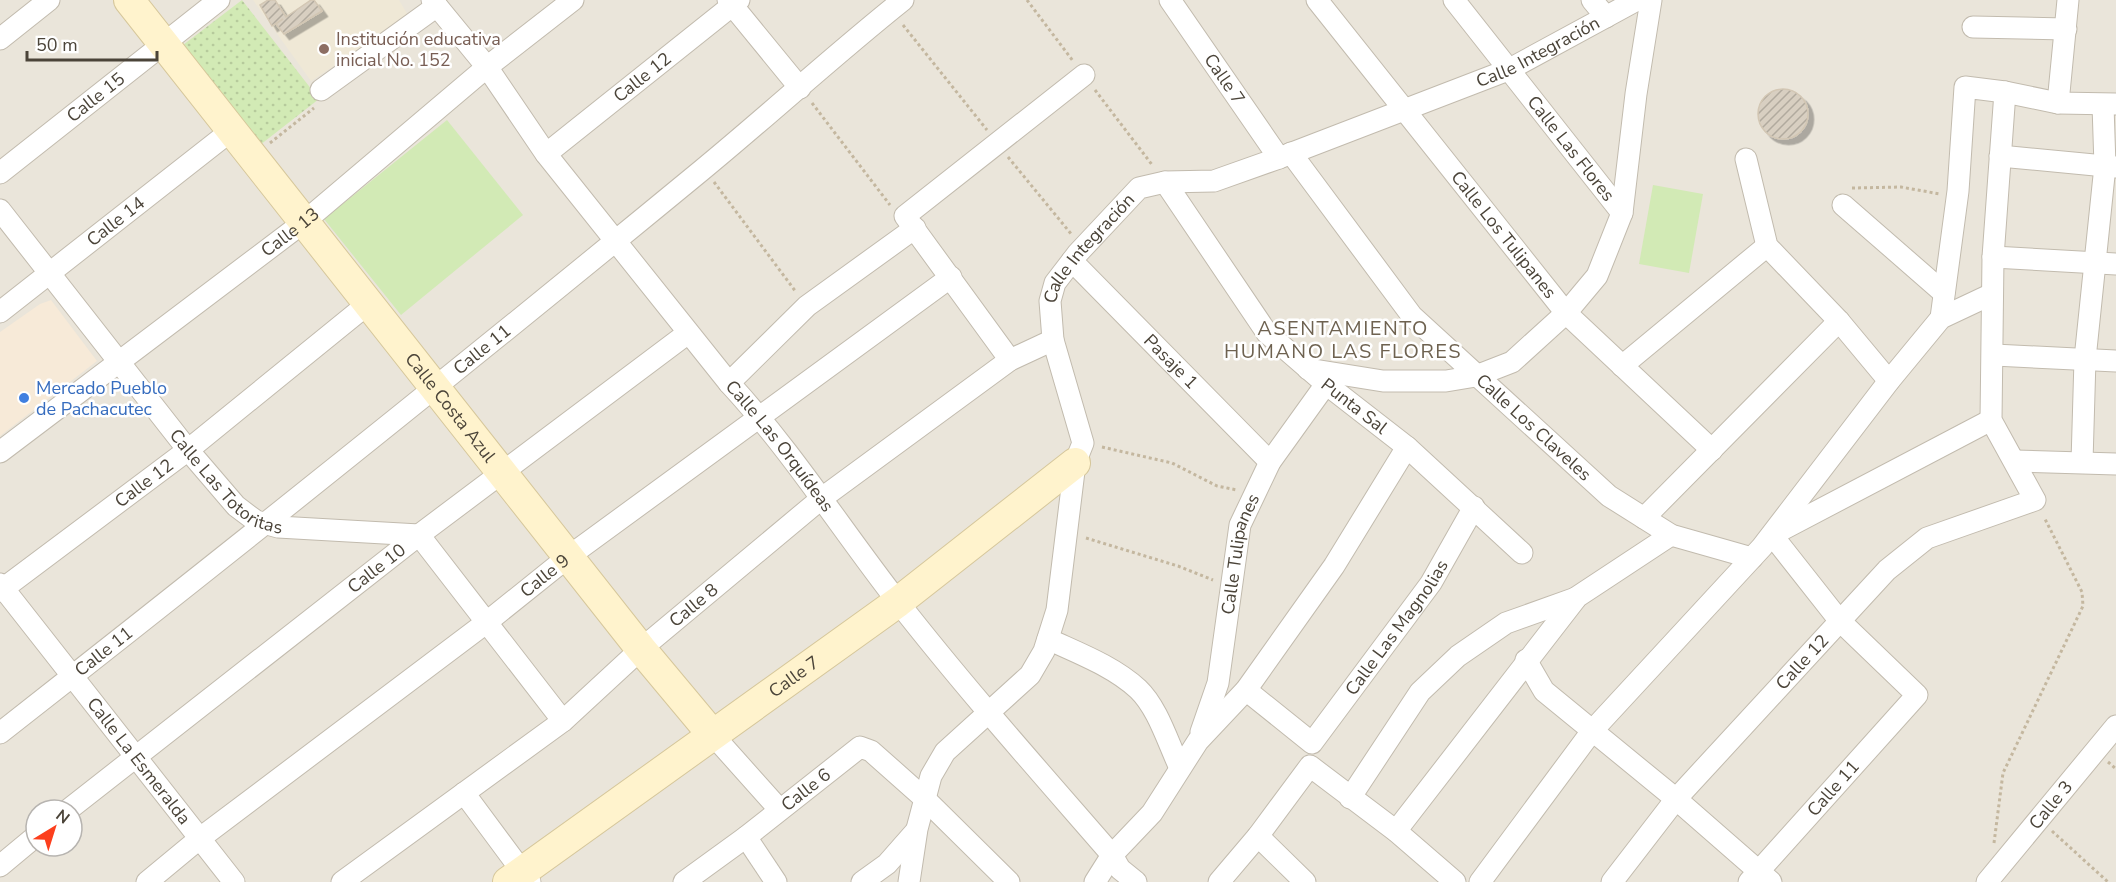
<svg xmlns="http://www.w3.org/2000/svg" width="2116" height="882" viewBox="0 0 2116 882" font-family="'Nunito Sans',sans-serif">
	<defs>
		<pattern id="green-dots" width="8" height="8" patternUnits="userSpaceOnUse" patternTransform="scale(1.5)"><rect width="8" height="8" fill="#d2eab5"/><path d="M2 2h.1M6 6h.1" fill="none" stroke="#b6ca9c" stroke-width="1.8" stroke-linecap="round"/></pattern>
		<pattern id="building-hatch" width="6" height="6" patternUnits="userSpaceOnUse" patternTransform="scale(1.5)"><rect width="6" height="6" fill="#d8cfc1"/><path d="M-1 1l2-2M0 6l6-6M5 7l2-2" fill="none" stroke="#b1aa9e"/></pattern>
		<filter id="shadow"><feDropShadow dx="5.5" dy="5.5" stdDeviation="0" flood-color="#0004"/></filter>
	</defs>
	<rect width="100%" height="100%" fill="#f6f3ec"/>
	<path fill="#eae5da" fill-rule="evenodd" d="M 0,0 L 2116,0 L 2116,882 L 0,882 ZM 36,810 L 72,810 L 72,846 L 36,846 Z"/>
	<polygon fill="#f7ead8" points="51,300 97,361 0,436 0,332 40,304"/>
	<polygon fill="#efe8d6" points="253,0 399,0 409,17 311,81"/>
	<polygon fill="url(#green-dots)" points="242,0 319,99 260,145 183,45"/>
	<g fill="#d2eab5">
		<polygon points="447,120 523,215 401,315 324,219"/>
		<polygon points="1653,185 1703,194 1689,273 1639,264"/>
	</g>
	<g fill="url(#building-hatch)" stroke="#d3c7b4" stroke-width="1.5" filter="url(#shadow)">
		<polygon points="268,0 275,0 286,17 311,0 314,0 322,11 284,34 276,24 283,19 272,26 260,5"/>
		<circle cx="1783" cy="114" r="25"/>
	</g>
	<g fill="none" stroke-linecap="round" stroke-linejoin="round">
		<defs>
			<g id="street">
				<path id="s1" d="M 432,0 L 487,67 L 546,154 L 729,383 C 792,451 841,529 898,602 C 966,689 1040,772 1112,855 L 1120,869 L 1136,882"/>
				<polyline points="728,0 800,88"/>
				<path id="s2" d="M 1170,0 L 1279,158"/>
				<path id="s3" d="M 1317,0 L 1566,313 L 1712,450"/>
				<path id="s4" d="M 1454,0 L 1622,213"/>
				<polyline points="1592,0 1606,17"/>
				<polyline points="1973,27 2066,29"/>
				<polyline points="0,39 49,0"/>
				<polyline points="321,90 437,6"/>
				<polyline points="2058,103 2068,0"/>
				<path id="s5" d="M 1291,153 L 1412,316 L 1609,496 L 1671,535 L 1752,558"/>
				<path id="s6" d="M 546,154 L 739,0"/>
				<polyline points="2000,156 2116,167"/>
				<polyline points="1746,159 1767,246 1839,321 1889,381"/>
				<path id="s7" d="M 0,173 L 219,0"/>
				<path id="s8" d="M 1165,182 L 1267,333 L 1326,384 L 1407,447 L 1522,553"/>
				<polyline points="1843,205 1944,293"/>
				<path id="s9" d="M 0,210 L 188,450 L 236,506 L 256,521 L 278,527 L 419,535 L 563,721"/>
				<polyline points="1993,257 2116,264"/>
				<path id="s10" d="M 1072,261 L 1270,462"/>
				<path id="s11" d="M 0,312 L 232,130"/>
				<polyline points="1941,318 1958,191 1965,87 2005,92"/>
				<polyline points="1994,355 2116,361"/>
				<polyline points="1010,360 905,216 1084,75"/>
				<polyline points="1622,366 1767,246"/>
				<polyline points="1308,369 1383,381 1446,381 1476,376 1512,362 1566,313 1597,276 1622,213 1636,94 1651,0"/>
				<polyline points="729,383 807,306 915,228"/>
				<path id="s12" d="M 0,452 L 304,222 L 487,67 L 573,0"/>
				<polyline points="2015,461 2116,464"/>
				<polyline points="2082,462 2085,359 2105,166 2103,105"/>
				<polyline points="1644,518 1839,321"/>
				<path id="s13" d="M 0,584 L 234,882"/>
				<path id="s14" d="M 0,591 L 188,450 L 369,303"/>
				<path d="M 1048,639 C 1078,653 1113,666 1138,689 C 1158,708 1168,743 1180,768"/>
				<polyline points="1526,660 1544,691 1676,799 1771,882"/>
				<path id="s15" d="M 1246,690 L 1312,743 L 1431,583 L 1474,507"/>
				<path id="s16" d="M 1201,732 L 1218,683 L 1240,525 L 1270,462 L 1326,384"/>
				<path id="s17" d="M 0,733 C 236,548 470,361 702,170 C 770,114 834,55 903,0"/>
				<polyline points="712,734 779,809"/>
				<polyline points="464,793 530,882"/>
				<polyline points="1350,798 1420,692 1458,656 1506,623 1576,598"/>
				<path id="s18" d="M 68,810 L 419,535 L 688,333"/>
				<polyline points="1396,831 1577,597 1671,535"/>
				<polyline points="1258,836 1305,882"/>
				<polyline points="746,837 776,882"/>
				<polyline points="0,866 36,836"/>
				<path id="s19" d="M 147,882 L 199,839 L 487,622 L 568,557 L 951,277"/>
				<path id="s20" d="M 342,882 L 563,721 L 641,649 L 822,498 L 1010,360 L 1053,340"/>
				<path id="s21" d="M 684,882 L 746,837 L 860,747 L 871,751 L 925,799 L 1009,882"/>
				<polyline points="862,882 887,864 916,831"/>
				<path id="s22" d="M 909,882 L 917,829 L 931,776 L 945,752 L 1030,675 L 1044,651 L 1057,610 L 1075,463 L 1083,443 L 1053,340 L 1050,301 L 1055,283 L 1078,253 L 1139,188 L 1165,182 L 1214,181 L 1279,158 L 1508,70 L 1637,0"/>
				<polyline points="1095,882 1112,855 1152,813 1198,741 1246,690 1334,566 1407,447"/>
				<polyline points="1219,882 1258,836 1310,766 1396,831 1455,882"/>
				<polyline points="1480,882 1592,731 1762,547 1889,381 1941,318 1992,294"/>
				<path id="s23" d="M 1612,882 L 1676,799 L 1887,570 L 1927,538 L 2035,500 L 1991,420 L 1993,257 L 2005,92 L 2058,103 L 2116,104"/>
				<path id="s24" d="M 1749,882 L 1917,695 L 1839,620 L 1772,535 L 1991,420"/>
				<path id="s25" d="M 1987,882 L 2116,726"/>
			</g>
			<g id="secondary">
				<path id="s26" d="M 129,0 L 641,649 L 712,734"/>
				<path id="s27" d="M 508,882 L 898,602 L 1075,463"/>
			</g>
		</defs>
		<use href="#street" stroke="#c2bbae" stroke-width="23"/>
		<use href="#secondary" stroke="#d6c79b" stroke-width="32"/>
		<g stroke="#c4b79f" stroke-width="3" stroke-dasharray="3 3" stroke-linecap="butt">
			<polyline points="1027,0 1073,61"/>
			<polyline points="903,25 987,130"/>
			<polyline points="1095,90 1153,166"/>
			<polyline points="812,103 890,205"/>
			<polyline points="270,143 314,108"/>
			<polyline points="1008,157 1072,235"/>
			<polyline points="714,182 796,292"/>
			<polyline points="1852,188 1901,187 1940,194"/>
			<polyline points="1102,447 1172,463 1217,486 1237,490"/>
			<polyline points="1086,538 1178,566 1213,580"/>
			<polyline points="2108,762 2116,769"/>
			<polyline points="2052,831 2108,882"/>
			<polyline points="1994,843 2003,773 2083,606 2082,592 2044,517"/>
		</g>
		<use href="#street" stroke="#fff" stroke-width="21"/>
		<use href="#secondary" stroke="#fff3cd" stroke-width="30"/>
	</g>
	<circle fill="#8d6e63" stroke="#fff" stroke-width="2" cx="324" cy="49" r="6"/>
	<circle fill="#3f7fe0" stroke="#fff" stroke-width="2" cx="24" cy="398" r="6"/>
	<g text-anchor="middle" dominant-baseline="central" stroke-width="5" stroke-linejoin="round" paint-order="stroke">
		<g font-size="18" fill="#785e54" stroke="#fff" text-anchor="start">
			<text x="336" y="39">Institución educativa<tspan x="336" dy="21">inicial No. 152</tspan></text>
		</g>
		<g font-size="18" fill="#4b4439" stroke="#fff">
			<text stroke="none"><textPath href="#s22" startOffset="1208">Calle Integración</textPath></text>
			<text stroke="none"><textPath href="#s6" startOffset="123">Calle 12</textPath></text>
			<text stroke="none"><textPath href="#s2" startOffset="96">Calle 7</textPath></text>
			<text stroke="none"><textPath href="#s7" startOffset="122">Calle 15</textPath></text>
			<text stroke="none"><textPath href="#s4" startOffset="189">Calle Las Flores</textPath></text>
			<text stroke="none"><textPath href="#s11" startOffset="147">Calle 14</textPath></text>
			<text stroke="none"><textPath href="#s12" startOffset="364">Calle 13</textPath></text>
			<text stroke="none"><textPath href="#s3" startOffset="300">Calle Los Tulipanes</textPath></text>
			<text stroke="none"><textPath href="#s22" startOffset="704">Calle Integración</textPath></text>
			<text stroke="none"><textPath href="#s17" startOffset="616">Calle 11</textPath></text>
			<text stroke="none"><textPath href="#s10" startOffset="141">Pasaje 1</textPath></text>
			<text stroke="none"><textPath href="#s8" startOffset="296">Punta Sal</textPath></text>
			<text stroke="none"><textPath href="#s26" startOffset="519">Calle Costa Azul</textPath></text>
			<text stroke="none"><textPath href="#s5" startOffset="368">Calle Los Claveles</textPath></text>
			<text stroke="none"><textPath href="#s1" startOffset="566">Calle Las Orquídeas</textPath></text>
			<text stroke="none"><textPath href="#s9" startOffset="356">Calle Las Totoritas</textPath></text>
			<text stroke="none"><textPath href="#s14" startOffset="180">Calle 12</textPath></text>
			<text stroke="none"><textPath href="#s16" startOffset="183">Calle Tulipanes</textPath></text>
			<text stroke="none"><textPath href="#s18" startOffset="392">Calle 10</textPath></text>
			<text stroke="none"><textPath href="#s19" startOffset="502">Calle 9</textPath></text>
			<text stroke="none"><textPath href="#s20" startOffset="448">Calle 8</textPath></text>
			<text stroke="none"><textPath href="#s15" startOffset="228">Calle Las Magnolias</textPath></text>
			<text stroke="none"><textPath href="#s17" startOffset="132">Calle 11</textPath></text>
			<text stroke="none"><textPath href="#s23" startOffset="291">Calle 12</textPath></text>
			<text stroke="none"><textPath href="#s27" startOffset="352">Calle 7</textPath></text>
			<text stroke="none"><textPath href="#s13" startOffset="225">Calle La Esmeralda</textPath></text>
			<text stroke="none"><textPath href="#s24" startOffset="126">Calle 11</textPath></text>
			<text stroke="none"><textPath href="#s21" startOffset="153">Calle 6</textPath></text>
			<text stroke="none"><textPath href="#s25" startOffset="100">Calle 3</textPath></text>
		</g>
		<g font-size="18" fill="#366cbe" stroke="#fff" text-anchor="start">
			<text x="36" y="388">Mercado Pueblo<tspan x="36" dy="21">de Pachacutec</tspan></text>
		</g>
		<g font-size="20" letter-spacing="1.5" fill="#6e6250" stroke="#fff">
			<text x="1343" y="328">ASENTAMIENTO<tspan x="1343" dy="23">HUMANO LAS FLORES</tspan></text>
		</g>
	</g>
	<g transform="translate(54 828) rotate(38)"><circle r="28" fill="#ffffff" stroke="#b7b4b0" stroke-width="1.5"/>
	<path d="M0-4.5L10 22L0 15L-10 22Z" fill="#fc3f1d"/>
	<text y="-9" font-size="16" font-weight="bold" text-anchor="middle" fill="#4b4439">N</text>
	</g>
	<path d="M27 51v9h130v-9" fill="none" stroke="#4b4439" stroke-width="3"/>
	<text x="36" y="51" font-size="18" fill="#4b4439" stroke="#ffffff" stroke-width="4.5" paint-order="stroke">50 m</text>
</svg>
